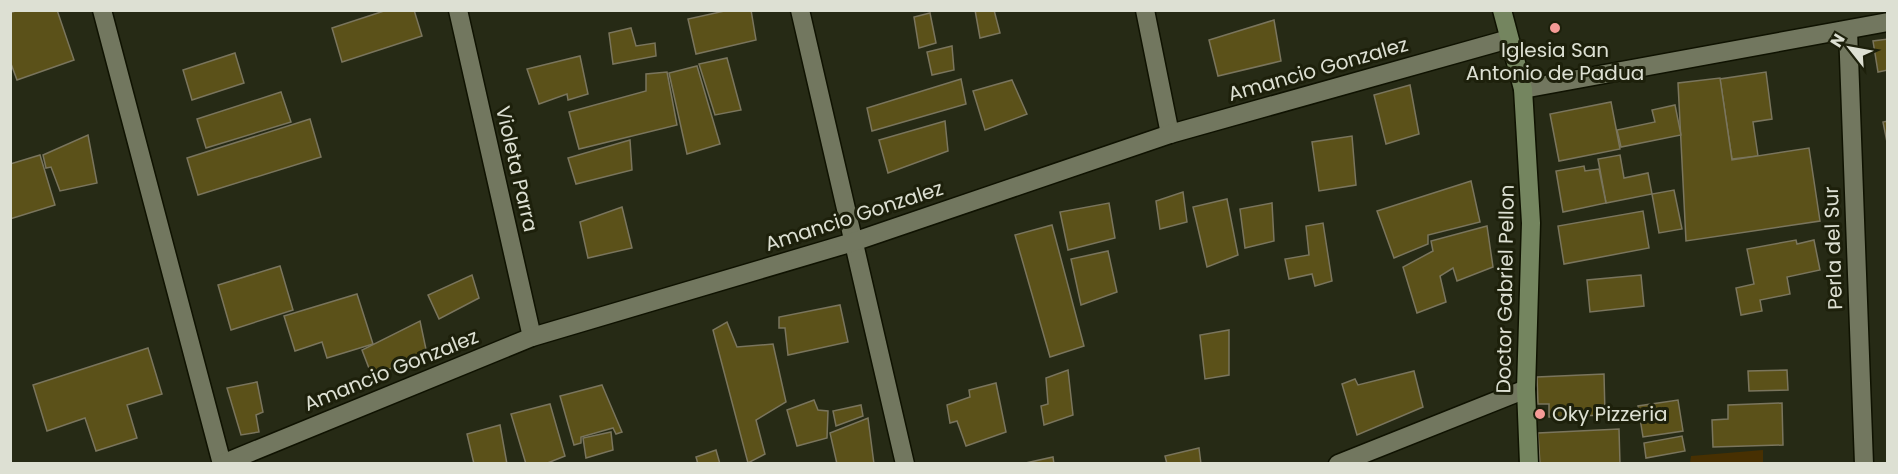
<svg xmlns="http://www.w3.org/2000/svg" width="1898" height="474" viewBox="0 0 1898 474" font-family="Poppins,sans-serif">
	<rect width="100%" height="100%" fill="#262a15"/>
	<polygon fill="#473002" points="1763,450 1763,463 1690,463 1691,456"/>
	<g fill="#5b5119" stroke="#7a755d" stroke-width="1.5">
		<polygon points="18,10 57,10 74,60 17,80 10,61 10,13"/>
		<polygon points="387,10 414,10 422,36 342,62 332,28"/>
		<polygon points="729,10 751,10 756,40 696,54 688,19"/>
		<polygon points="975,10 994,10 1000,33 980,38"/>
		<polygon points="930,13 936,43 919,48 914,17"/>
		<polygon points="1274,20 1281,61 1218,76 1209,40"/>
		<polygon points="631,28 636,46 655,43 656,56 613,64 609,33"/>
		<polygon points="1888,39 1888,70 1878,72 1873,41"/>
		<polygon points="952,46 954,70 932,75 927,52"/>
		<polygon points="235,53 244,83 192,100 183,70"/>
		<polygon points="580,56 588,94 568,100 567,94 539,104 527,69"/>
		<polygon points="727,58 741,110 715,115 699,64"/>
		<polygon points="697,66 720,144 687,154 669,73"/>
		<polygon points="667,72 677,125 579,149 569,112 646,91 646,74"/>
		<polygon points="1766,72 1772,119 1753,122 1758,156 1732,159 1720,79"/>
		<polygon points="1720,78 1732,160 1809,148 1820,221 1686,241 1678,83"/>
		<polygon points="961,79 966,104 872,131 867,108"/>
		<polygon points="1012,80 1027,114 985,130 973,91"/>
		<polygon points="1410,85 1419,134 1386,144 1374,95"/>
		<polygon points="281,92 291,122 206,148 197,119"/>
		<polygon points="1611,102 1620,149 1559,161 1550,114"/>
		<polygon points="1675,105 1681,135 1621,147 1617,130 1655,122 1652,110"/>
		<polygon points="310,119 321,157 198,195 187,158"/>
		<polygon points="945,121 948,151 888,173 879,140"/>
		<polygon points="1888,121 1888,147 1883,122"/>
		<polygon points="88,135 97,183 60,191 51,167 46,168 43,155"/>
		<polygon points="1352,136 1356,185 1319,191 1312,142"/>
		<polygon points="630,140 632,170 576,184 568,158"/>
		<polygon points="40,155 55,205 10,219 10,164"/>
		<polygon points="1620,155 1624,178 1648,173 1652,194 1606,203 1598,159"/>
		<polygon points="1584,166 1585,171 1599,169 1606,203 1563,212 1556,171"/>
		<polygon points="1471,181 1480,222 1428,235 1428,244 1394,258 1377,211"/>
		<polygon points="1674,190 1682,229 1659,233 1652,194"/>
		<polygon points="1183,192 1187,222 1160,229 1156,201"/>
		<polygon points="1227,199 1238,255 1207,267 1193,207"/>
		<polygon points="1109,203 1115,238 1068,250 1060,212"/>
		<polygon points="1272,203 1274,241 1245,248 1240,209"/>
		<polygon points="622,207 632,248 588,258 580,222"/>
		<polygon points="1643,211 1649,248 1564,264 1558,226"/>
		<polygon points="1323,223 1332,281 1315,286 1312,274 1289,279 1285,259 1309,255 1306,226"/>
		<polygon points="1052,225 1084,346 1050,357 1015,235"/>
		<polygon points="1487,226 1493,267 1457,281 1453,268 1440,276 1446,302 1417,313 1403,267 1433,251 1431,241"/>
		<polygon points="1796,240 1797,244 1814,240 1820,270 1787,277 1790,294 1760,300 1762,311 1741,315 1736,288 1754,284 1747,249"/>
		<polygon points="1108,251 1117,292 1081,305 1071,259"/>
		<polygon points="280,266 293,310 231,330 218,285"/>
		<polygon points="472,275 479,298 439,319 428,295"/>
		<polygon points="1641,275 1644,306 1590,312 1587,280"/>
		<polygon points="357,294 373,344 327,358 322,342 295,351 284,316"/>
		<polygon points="840,305 848,342 788,355 785,328 779,328 779,317"/>
		<polygon points="420,321 427,354 372,376 362,350"/>
		<polygon points="727,322 737,347 773,344 786,402 756,420 765,454 748,463 713,330"/>
		<polygon points="1229,330 1229,375 1205,379 1200,335"/>
		<polygon points="148,348 162,394 127,405 137,438 96,451 85,418 47,431 33,385"/>
		<polygon points="1068,370 1073,415 1044,425 1041,406 1048,404 1046,378"/>
		<polygon points="1787,370 1788,390 1749,391 1748,371"/>
		<polygon points="1414,371 1423,407 1357,435 1342,384 1355,379 1358,385"/>
		<polygon points="1604,374 1605,415 1549,417 1549,404 1538,404 1537,377"/>
		<polygon points="257,382 263,412 256,415 259,432 241,435 227,388"/>
		<polygon points="996,383 1006,432 966,446 957,421 950,423 947,405 970,397 969,390"/>
		<polygon points="602,385 622,432 616,434 613,428 581,437 581,443 574,445 560,396"/>
		<polygon points="814,400 818,410 828,411 827,438 797,446 787,410"/>
		<polygon points="1678,400 1683,431 1643,437 1638,406"/>
		<polygon points="1782,403 1783,445 1713,447 1712,420 1728,419 1728,405"/>
		<polygon points="550,404 565,456 545,464 526,464 511,414"/>
		<polygon points="861,405 863,416 836,426 833,411"/>
		<polygon points="868,418 874,464 837,464 830,433"/>
		<polygon points="500,425 507,464 474,464 467,434"/>
		<polygon points="1619,429 1620,464 1540,464 1538,433"/>
		<polygon points="611,432 613,450 586,458 583,438"/>
		<polygon points="1682,436 1685,451 1646,458 1644,443"/>
		<polygon points="1199,448 1201,464 1167,464 1165,456"/>
		<polygon points="716,450 720,464 698,464 696,457"/>
		<polygon points="1053,457 1054,464 1021,464"/>
	</g>
	<g fill="none" stroke-linecap="round" stroke-linejoin="round">
		<defs>
			<g id="street">
				<polyline points="102,10 222,464"/>
				<polyline points="458,10 532,337"/>
				<polyline points="800,10 905,464"/>
				<polyline points="1145,10 1170,134"/>
				<polyline points="1848,30 1864,464"/>
				<polyline points="1523,89 1888,22"/>
				<polyline points="222,464 532,337 853,242 1170,134 1509,39"/>
				<polyline points="1338,464 1526,389"/>
			</g>
			<polyline id="secondary" points="1502,10 1523,89 1531,223 1526,389 1529,464"/>
		</defs>
		<use href="#street" stroke="#0f1201" stroke-width="21"/>
		<use href="#secondary" stroke="#0f1201" stroke-width="21"/>
		<use href="#street" stroke="#72775f" stroke-width="18"/>
		<use href="#secondary" stroke="#74855f" stroke-width="18"/>
	</g>
	<g fill="#f59b96" stroke="#1d200b" stroke-width="2">
		<circle cx="1555" cy="28" r="6"/>
		<circle cx="1540" cy="414" r="6"/>
	</g>
	<g text-anchor="middle" dominant-baseline="central" stroke-width="6" stroke-linejoin="round" paint-order="stroke">
		<g font-size="20" fill="#dde0d3" stroke="#1d200b">
			<text x="1555" y="50">Iglesia San<tspan x="1555" dy="23">Antonio de Padua</tspan></text>
			<text x="1552" y="414" text-anchor="start">Oky Pizzeria</text>
		</g>
		<g font-size="20" fill="#dde0d3" stroke="#1d200b">
			<text transform="translate(1318 69) rotate(-16)">Amancio Gonzalez</text>
			<text transform="translate(517 169) rotate(77)">Violeta Parra</text>
			<text transform="translate(854 216) rotate(-18)">Amancio Gonzalez</text>
			<text transform="translate(1833 248) rotate(-92)">Perla del Sur</text>
			<text transform="translate(1505 289) rotate(-89)">Doctor Gabriel Pellon</text>
			<text transform="translate(391 370) rotate(-22)">Amancio Gonzalez</text>
		</g>
	</g>
	<rect width="1898" height="474" fill="none" stroke="#dde0d3" stroke-width="24"/>
	<g transform="translate(1850 48) rotate(301)" stroke="#1d200b" stroke-width="4.5" paint-order="stroke">
	<path d="M0-4.5L10 22L0 15L-10 22Z" fill="#dde0d3"/>
	<text y="-9" font-size="16" font-weight="bold" text-anchor="middle" fill="#dde0d3">N</text>
	</g>
</svg>
